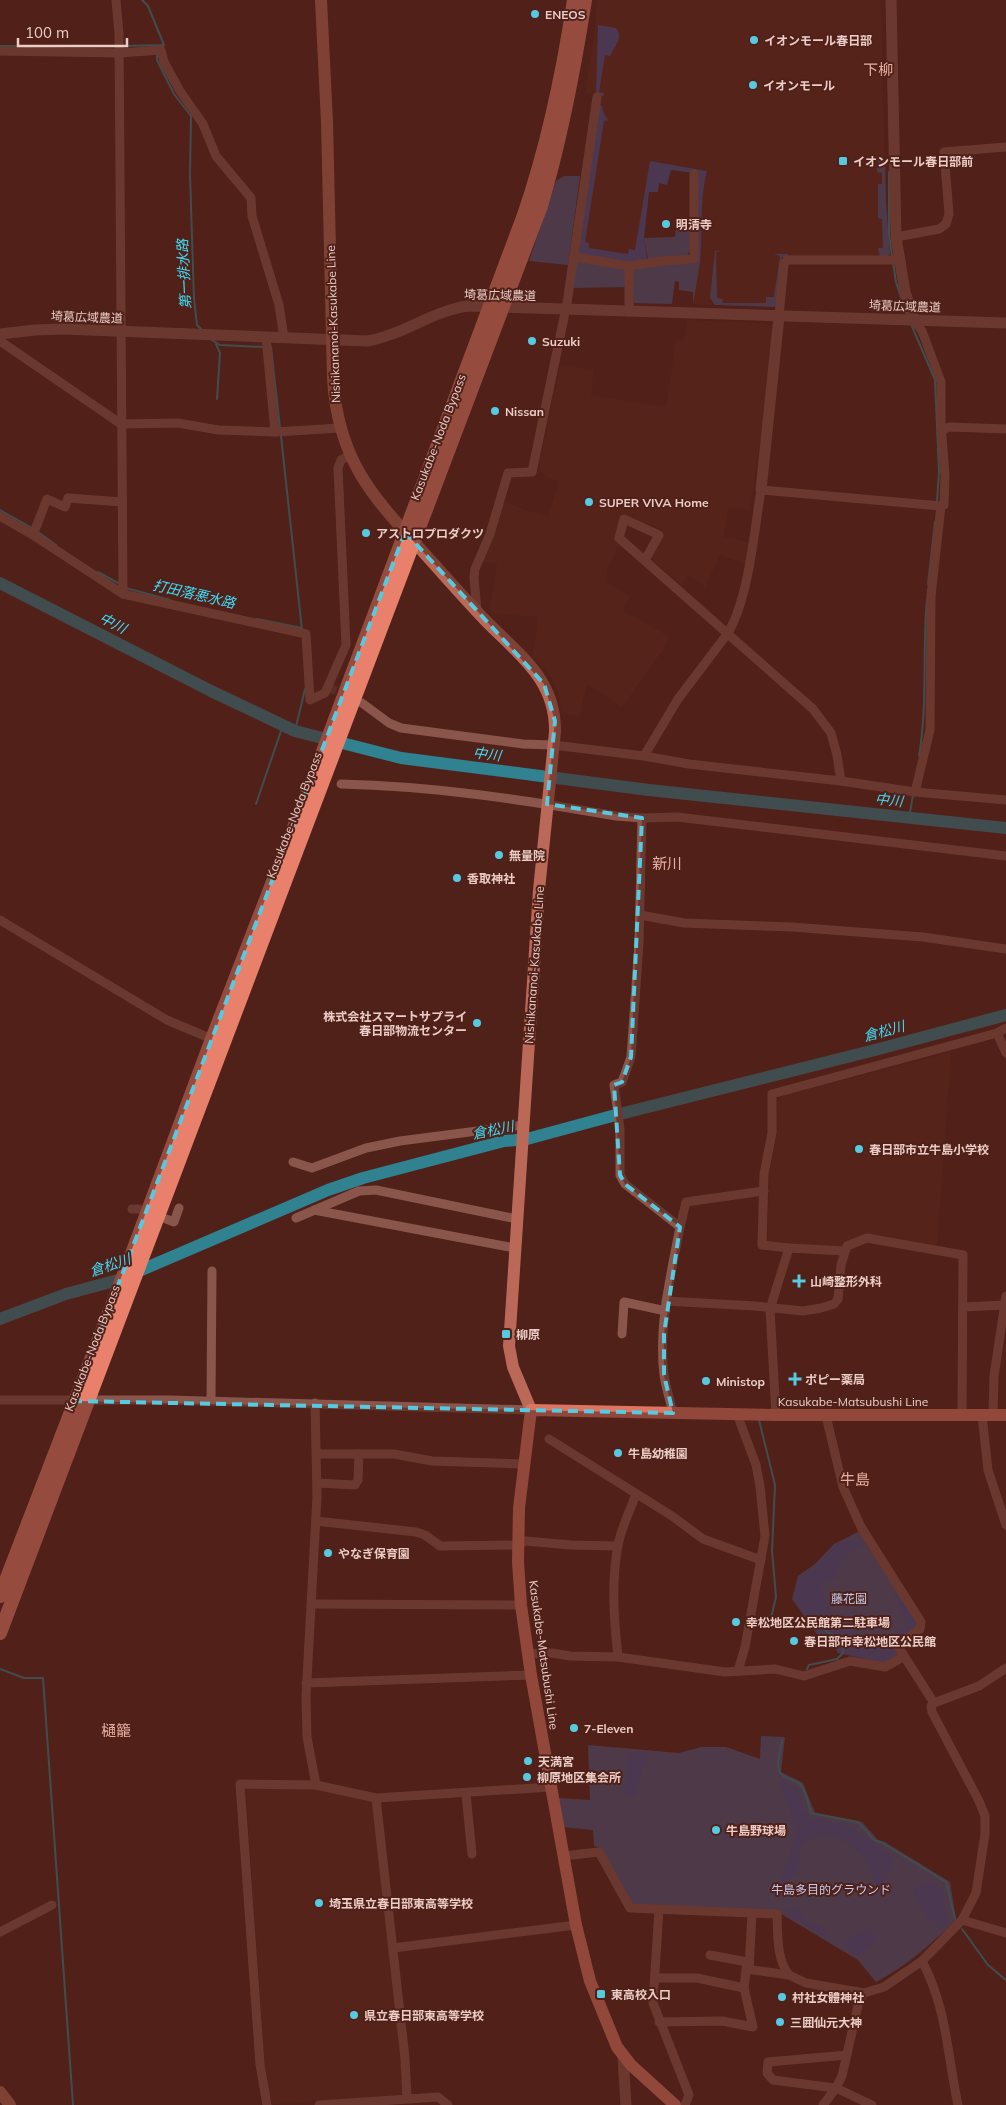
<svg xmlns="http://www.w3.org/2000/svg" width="1006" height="2105" viewBox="0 0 1006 2105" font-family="Mulish,'Noto Sans JP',sans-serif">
	<rect width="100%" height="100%" fill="#502119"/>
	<g fill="#5e271d">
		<polygon points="597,0 881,0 884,146 890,254 886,257 782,256 777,307 693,304 693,292 679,290 679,282 675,281 672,304 632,303 696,263 695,173 671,170 667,185 659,183 658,192 649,192 644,238 647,259 580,255 596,94 585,93 595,28"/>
		<polygon points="687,320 766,323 772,329 765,409 750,510 729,507 723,536 750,543 745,564 720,555 705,587 688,574 682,585 652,560 651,556 665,530 622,514 616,542 620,544 608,568 605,582 630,596 623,611 668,636 668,643 622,707 587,684 579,717 563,713 558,691 551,677 533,656 538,617 494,613 490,610 497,564 482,562 502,502 548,517 559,481 546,477 539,468 560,366 594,369 591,395 666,407 676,340 684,341"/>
		<polygon points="951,1052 937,1245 873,1234 853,1242 850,1249 767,1241 770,1170 778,1129 776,1103 782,1096"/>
		<polygon points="249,1788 317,1788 369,1800 374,1804 401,2057 404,2091 399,2095 272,2104 265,2063 246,1792"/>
	</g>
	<g fill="#4c5780">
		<polygon points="878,158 885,158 886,205 890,254 886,257 880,257 878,248 883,248 882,219 878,218 878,184 882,184 882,173 877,172"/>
		<polygon points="564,176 580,176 568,265 529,261 556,181"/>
		<polygon points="676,225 691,227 690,248 688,256 648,260 644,238 675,237"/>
		<polygon points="715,251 721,251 716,252 717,298 722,299 723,303 766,303 766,297 774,297 780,256 774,254 788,254 788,257 782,257 777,307 715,305 710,298"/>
		<polygon points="580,261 623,268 626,272 626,287 573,288 577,263"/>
		<polygon points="700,263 693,304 693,292 679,290 679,282 675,281 672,304 632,303 632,272 635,269 663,264"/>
		<polygon points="860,1531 918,1619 898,1643 902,1656 884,1663 838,1653 831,1642 816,1633 792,1599 798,1576 815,1564 834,1544"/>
		<path d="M 761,1736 L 785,1737 L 781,1772 L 803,1783 L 815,1813 L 862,1822 L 878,1840 L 885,1842 L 950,1882 L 956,1920 C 930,1945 908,1965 876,1982 L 858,1960 L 778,1912 L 631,1905 L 599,1847 L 594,1846 L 593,1830 L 562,1827 L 557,1798 L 590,1800 L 588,1745 L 679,1753 L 701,1747 L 726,1747 L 760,1759 Z"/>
	</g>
	<g fill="#455390">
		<path d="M 598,25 L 616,28 C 624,38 614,47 610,56 L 605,55 L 599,92 L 604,93 L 604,96 L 596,94 Z"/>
		<path d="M 598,105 L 602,106 L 604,114 L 608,120 L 604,121 L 585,242 L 589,243 L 589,248 L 628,254 L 629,249 L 635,250 L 650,161 L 707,171 C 699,201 703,232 700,263 L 696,263 L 695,173 L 671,170 L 667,185 L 659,183 L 658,192 L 649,192 L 644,238 L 647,259 L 631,262 L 580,255 L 578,252 Z"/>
		<path d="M 858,1540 L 862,1544 C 850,1552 836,1563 836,1578 L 821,1584 C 822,1596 827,1611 837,1619 C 850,1630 854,1624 864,1641 L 877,1644 L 908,1625 L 892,1590 L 918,1620 L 917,1627 L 897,1643 L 896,1657 L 884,1662 L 839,1652 L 831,1641 L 817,1633 L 793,1599 L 799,1578 L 817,1565 L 837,1544 Z"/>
		<path d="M 628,1753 L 645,1753 L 649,1755 L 647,1762 L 641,1769 C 641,1776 638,1791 634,1797 L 629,1797 L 625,1794 Z"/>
		<path d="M 782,1780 L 799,1790 L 804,1812 L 812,1819 L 826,1820 L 829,1823 L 843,1823 L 850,1826 L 894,1858 L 886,1875 L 887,1882 L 877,1887 C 873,1880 873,1870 869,1864 C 854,1842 825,1825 802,1844 L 798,1861 L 798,1872 C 788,1878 785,1882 789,1892 L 782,1898 L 777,1892 L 778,1884 L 787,1867 L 796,1832 L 785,1794 L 779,1785 Z"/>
		<polygon points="928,1881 938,1886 944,1892 944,1907 949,1922 942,1928 924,1913 919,1900 913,1893 914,1888"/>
		<polygon points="796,1906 807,1924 819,1924 830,1939 783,1912"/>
		<path d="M 868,1928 L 876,1937 C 873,1946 865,1951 857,1956 L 844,1946 L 848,1940 Z"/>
	</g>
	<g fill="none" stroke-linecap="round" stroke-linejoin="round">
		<g stroke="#308291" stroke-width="2">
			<polyline points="0,46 115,46"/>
			<polyline points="122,46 164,45 148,6 142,0"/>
			<polyline points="157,54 157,60 174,94 191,116 190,175 194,299 197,325 202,330"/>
			<polyline points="889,172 889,234 892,257"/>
			<polyline points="893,262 896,282 906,313"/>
			<polyline points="911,324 935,380 939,471 937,502"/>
			<polyline points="212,340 220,345 263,347"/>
			<polyline points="216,344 220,353 217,399"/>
			<polyline points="271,347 280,428"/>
			<polyline points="281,436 302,630"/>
			<polyline points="0,510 32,528"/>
			<polyline points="38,532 56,545"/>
			<polyline points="98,572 120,584"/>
			<polyline points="928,584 935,522"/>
			<polyline points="126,588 170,600"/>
			<polyline points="257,619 302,628"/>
			<polyline points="295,731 305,689"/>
			<path d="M 919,756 C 928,703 922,651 927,599"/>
			<polyline points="256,804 283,725"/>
			<polyline points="909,818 913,795"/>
			<polyline points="759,1420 775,1485 772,1551 776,1597 771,1618 800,1617 823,1628 827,1632 844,1639 843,1653 837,1659 809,1665 807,1669"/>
			<polyline points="0,1669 24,1678 43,1678 73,2105"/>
			<path d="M 782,1741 C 781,1750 774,1768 782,1775 C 787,1779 795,1780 800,1784 C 806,1790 808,1805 811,1813 L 858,1822 L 874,1840 L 881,1842 L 946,1882 L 955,1918"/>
			<polyline points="962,1929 988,1965 1006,1980"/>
		</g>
		<g stroke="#308291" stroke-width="12">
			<polyline points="0,583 211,691 295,731 401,758 649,790 1006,828"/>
			<polyline points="0,1319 66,1294 118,1280 328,1190 363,1178 504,1141 527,1139 612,1116 875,1050 1006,1015"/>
		</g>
		<polyline stroke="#673b33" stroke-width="9" stroke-dasharray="9 4.5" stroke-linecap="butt" points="328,687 349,697"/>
		<g stroke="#8a564b" stroke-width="9">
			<polyline points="116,0 119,34 123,594"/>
			<polyline points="0,51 119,53 161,50 164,62 180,91 203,124 216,156 251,198 252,216 279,305 284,338"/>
			<polyline points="896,237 939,229 946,224 949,214 944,152 1006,147"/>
			<polyline points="575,257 629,266 663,261 694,259 694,174"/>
			<polyline points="629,312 629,266"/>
			<polyline points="779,316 784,264 787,260 898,260"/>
			<polyline points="915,321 922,331 941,382 941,423 945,476 944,505 941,506 931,596 930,730 915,792"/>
			<polyline points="266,337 275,432"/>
			<polyline points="0,341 121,424 178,423 218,430 275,432 340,428"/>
			<polyline points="943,430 949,427 1006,429"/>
			<polyline points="0,516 33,535 123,594 306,634 310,700 325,693 346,645 338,468 341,460 350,455"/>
			<polyline points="33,535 47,499 65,507 68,498 122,502"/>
			<polyline points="645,560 659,535 624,519 619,538 813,709 831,733 837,755 841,781"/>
			<polyline points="477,611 474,578 475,569 490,534 508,473 532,472 567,303 597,97"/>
			<polyline points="362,703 389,723 401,728 523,744 553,745 644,756 689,764 841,781 915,792 1006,800"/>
			<path d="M 644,756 L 678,699 L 728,633 C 749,597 754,532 761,490 L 941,506"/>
			<path d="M 341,784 C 434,786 525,800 616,816 L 642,818 L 677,817 L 1006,856"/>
			<path d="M 642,818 L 639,943 L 631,1057 L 622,1082 L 614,1085 L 620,1129 L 620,1175 L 625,1184 L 680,1227 C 671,1274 658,1327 664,1375 C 666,1388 670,1400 673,1413"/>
			<polyline points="640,915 684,923 792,927 923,937 1006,949"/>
			<polyline points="0,920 167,1020 212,1039"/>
			<polyline points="997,1033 1006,1053"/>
			<polyline points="293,1162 312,1168 366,1148 400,1141 523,1125"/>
			<polyline points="132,1209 139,1209"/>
			<polyline points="314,1210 515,1248"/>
			<polyline points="296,1218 359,1191 376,1190 517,1219"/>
			<polyline points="166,1219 174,1222 179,1208"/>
			<polyline points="680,1227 686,1202 764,1191"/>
			<polyline points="789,1248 845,1251"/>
			<polyline points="666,1301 755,1306 803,1311 821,1308 834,1304 838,1299 841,1265 847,1246 867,1238 963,1255 962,1415"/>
			<polyline points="963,1307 1005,1305"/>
			<polyline points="622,1334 624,1302 666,1311"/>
			<polyline points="0,1400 169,1400 531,1410"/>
			<polyline points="211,1401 212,1271"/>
			<polyline points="315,1403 317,1497 306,1697 307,1737 316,1785"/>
			<polyline points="737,1414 756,1465 760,1486 765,1536 745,1647 738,1671"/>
			<polyline points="776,1415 770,1309 789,1248 762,1245 764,1174 772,1133 772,1094 997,1033 1006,1028"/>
			<polyline points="982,1415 988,1470 1006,1525"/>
			<polyline points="993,1415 994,1376 1006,1296"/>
			<polyline points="549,1439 672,1516 703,1539 761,1560"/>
			<polyline points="317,1454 394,1454 432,1461 524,1464"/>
			<polyline points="317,1483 355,1485 358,1480 359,1454"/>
			<polyline points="316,1521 416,1532 425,1535 440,1546 518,1545 525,1541 571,1545 618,1546"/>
			<polyline points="312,1604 521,1605"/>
			<polyline points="528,1654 552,1653 570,1656 618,1657 725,1672 775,1669 804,1676 850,1661 885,1667 903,1657"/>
			<path d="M 618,1657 C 614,1620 611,1583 618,1545 C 621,1528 630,1511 636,1494"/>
			<polyline points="306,1683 531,1675"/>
			<polyline points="934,1703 979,1686 1006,1668"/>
			<polyline points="466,1794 472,1854"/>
			<polyline points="376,1798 405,2058 407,2098"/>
			<path d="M 563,1856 L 599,1852 L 630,1908 L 777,1914 C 778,1935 776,1958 789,1975"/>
			<polyline points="659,1909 653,2003 689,2095 685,2105"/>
			<polyline points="962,1920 1006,1933"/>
			<polyline points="0,1932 52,1905"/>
			<polyline points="393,1948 576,1925"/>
			<polyline points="710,1955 747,1962 744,1988"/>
			<path d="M 922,1961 C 947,2008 947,2054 958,2105"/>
			<polyline points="746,1969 789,1975 806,1983 864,1993 884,1987 922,1961 962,1920 976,1893 985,1834 985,1816 979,1801 932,1712 931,1706 934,1703 899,1648 899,1644 920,1629 921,1622 861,1527 843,1487 826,1416"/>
			<polyline points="749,1969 752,1914"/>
			<polyline points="655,1978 697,1978 744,1988 753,2027 722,2021 659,2022"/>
			<polyline points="835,2088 773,2080 767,2073 768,2062 847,2055"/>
			<polyline points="836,2088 872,2105"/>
			<polyline points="267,2105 260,2064 240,1784 316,1785 376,1798 551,1787"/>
			<polyline points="319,2105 438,2097 448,2105"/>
			<polyline points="823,2105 836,2088 842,2076 859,2001 864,1993"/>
		</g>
		<g stroke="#8a564b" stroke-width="11">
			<polyline points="891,0 896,237 905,292 915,321"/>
			<path d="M 0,334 L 35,330 L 63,329 L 367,341 C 403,335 432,311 468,306 L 1006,323"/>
			<polyline points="761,490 779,316"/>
			<polyline points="623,2057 626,2105"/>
		</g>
		<g stroke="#ba6857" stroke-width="12">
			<path d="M 321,0 L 327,122 L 333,379 C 338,460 372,496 424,553 C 444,575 464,598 485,620 C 519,655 556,679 555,732 L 539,890 L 509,1346 L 513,1367 L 531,1410"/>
			<polyline points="0,2092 10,2105"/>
		</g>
		<polyline stroke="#df7560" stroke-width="12" points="675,2105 631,2065 617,2047 590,1981 576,1925 531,1675 521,1605 518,1562 519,1508 531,1410 776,1415 1006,1415"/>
		<g stroke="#e8806c" stroke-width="14">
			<path d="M 0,1596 L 133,1251 L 212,1039 L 315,773 L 524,215 C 548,145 563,73 574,0"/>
			<path d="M 0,1633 L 541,206 C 561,139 574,70 585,0"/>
		</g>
	</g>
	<path d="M0 0H1006V2105H0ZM 405,532 L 544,684 L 555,721 L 547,804 L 642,818 L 631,1057 L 622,1082 L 614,1085 L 620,1175 L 625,1184 L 680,1227 L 664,1334 L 664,1375 L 673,1413 L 74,1401 Z" fill="#502119" fill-opacity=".55" fill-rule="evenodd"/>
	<path fill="none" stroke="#55cae0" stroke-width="4" stroke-dasharray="10 6" stroke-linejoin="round" d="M 405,532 L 544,684 L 555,721 L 547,804 L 642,818 L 631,1057 L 622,1082 L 614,1085 L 620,1175 L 625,1184 L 680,1227 L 664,1334 L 664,1375 L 673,1413 L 74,1401 Z"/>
	<g fill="#55cae0" stroke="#502119" stroke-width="2">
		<circle cx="535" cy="14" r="5"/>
		<circle cx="754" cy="40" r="5"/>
		<circle cx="753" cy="85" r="5"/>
		<rect x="838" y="156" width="10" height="10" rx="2.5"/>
		<circle cx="666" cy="224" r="5"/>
		<circle cx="532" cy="341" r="5"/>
		<circle cx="495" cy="411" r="5"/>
		<circle cx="589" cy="502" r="5"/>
		<circle cx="366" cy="533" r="5"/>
		<circle cx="499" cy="855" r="5"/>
		<circle cx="457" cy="878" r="5"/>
		<circle cx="477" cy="1023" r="5"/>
		<circle cx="859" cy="1149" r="5"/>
		<path d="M796.5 1273.5h5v5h5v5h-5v5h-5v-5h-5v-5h5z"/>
		<rect x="501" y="1329" width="10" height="10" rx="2.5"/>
		<path d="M792.5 1371.5h5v5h5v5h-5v5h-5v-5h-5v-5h5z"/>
		<circle cx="706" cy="1381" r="5"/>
		<circle cx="618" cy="1453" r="5"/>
		<circle cx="328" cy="1553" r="5"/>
		<circle cx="736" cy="1622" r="5"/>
		<circle cx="794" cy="1641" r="5"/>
		<circle cx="574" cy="1728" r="5"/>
		<circle cx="528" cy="1761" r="5"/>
		<circle cx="527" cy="1777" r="5"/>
		<circle cx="716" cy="1830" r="5"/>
		<circle cx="319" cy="1903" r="5"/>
		<rect x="596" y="1989" width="10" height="10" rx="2.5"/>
		<circle cx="782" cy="1997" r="5"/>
		<circle cx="354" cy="2015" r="5"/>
		<circle cx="780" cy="2022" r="5"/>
	</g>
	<g text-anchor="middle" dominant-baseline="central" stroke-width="4" stroke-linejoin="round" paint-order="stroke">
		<g font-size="12" font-weight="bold" fill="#ebccc6" stroke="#502119" text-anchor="start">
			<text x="545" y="14">ENEOS</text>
			<text x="764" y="40">イオンモール春日部</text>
			<text x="763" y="85">イオンモール</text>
			<text x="853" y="161">イオンモール春日部前</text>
			<text x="676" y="224">明清寺</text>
			<text x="542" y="341">Suzuki</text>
			<text x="505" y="411">Nissan</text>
			<text x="599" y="502">SUPER VIVA Home</text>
			<text x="376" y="533">アストロプロダクツ</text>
			<text x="509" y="855">無量院</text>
			<text x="467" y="878">香取神社</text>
			<text x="467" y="1016" text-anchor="end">株式会社スマートサプライ<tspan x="467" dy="14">春日部物流センター</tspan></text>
			<text x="869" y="1149">春日部市立牛島小学校</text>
			<text x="810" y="1281">山崎整形外科</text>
			<text x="516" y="1334">柳原</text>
			<text x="805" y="1379">ポピー薬局</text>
			<text x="716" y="1381">Ministop</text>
			<text x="628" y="1453">牛島幼稚園</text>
			<text x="338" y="1553">やなぎ保育園</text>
			<text x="746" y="1622">幸松地区公民館第二駐車場</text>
			<text x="804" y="1641">春日部市幸松地区公民館</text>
			<text x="584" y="1728">7-Eleven</text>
			<text x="538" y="1761">天満宮</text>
			<text x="537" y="1777">柳原地区集会所</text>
			<text x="726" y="1830">牛島野球場</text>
			<text x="329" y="1903">埼玉県立春日部東高等学校</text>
			<text x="611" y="1994">東高校入口</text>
			<text x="792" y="1997">村社女體神社</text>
			<text x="364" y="2015">県立春日部東高等学校</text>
			<text x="790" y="2022">三囲仙元大神</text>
		</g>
		<g font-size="12" fill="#ebccc6" stroke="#502119">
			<text transform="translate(500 295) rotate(1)">埼葛広域農道</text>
			<text transform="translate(905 306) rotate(2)">埼葛広域農道</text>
			<text transform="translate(87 317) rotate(2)">埼葛広域農道</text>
			<text transform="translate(333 324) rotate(-92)">Nishikananoi-Kasukabe Line</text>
			<text transform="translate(438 437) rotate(-69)">Kasukabe-Noda Bypass</text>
			<text transform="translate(294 815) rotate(-69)">Kasukabe-Noda Bypass</text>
			<text transform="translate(534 965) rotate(-86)">Nishikananoi-Kasukabe Line</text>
			<text transform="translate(92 1348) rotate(-69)">Kasukabe-Noda Bypass</text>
			<text x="853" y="1401">Kasukabe-Matsubushi Line</text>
			<text transform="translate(544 1655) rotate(82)">Kasukabe-Matsubushi Line</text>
		</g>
		<g font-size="12" fill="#c0caef" stroke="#502119">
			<text x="849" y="1598">藤花園</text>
			<text x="831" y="1889">牛島多目的グラウンド</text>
		</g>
		<g font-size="14" font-style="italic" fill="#3edcf8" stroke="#502119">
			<text transform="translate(184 274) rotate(-93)">第一排水路</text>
			<text transform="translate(194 594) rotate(13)">打田落悪水路</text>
			<text transform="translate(113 623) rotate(27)">中川</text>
			<text transform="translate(487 754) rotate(7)">中川</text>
			<text transform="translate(889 800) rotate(6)">中川</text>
			<text transform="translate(884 1031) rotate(-15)">倉松川</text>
			<text transform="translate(493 1130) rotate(-11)">倉松川</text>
			<text transform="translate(110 1265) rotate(-19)">倉松川</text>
		</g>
		<g font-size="15" fill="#e8ada1" stroke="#502119">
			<text x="878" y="69">下柳</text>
			<text x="667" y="863">新川</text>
			<text x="855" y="1479">牛島</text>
			<text x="116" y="1730">樋籠</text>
		</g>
	</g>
	<path d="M18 38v8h109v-8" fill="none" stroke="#ebccc6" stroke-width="2.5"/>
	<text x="25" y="38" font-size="15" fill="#ebccc6" stroke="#502119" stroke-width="4" paint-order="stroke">100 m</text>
</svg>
